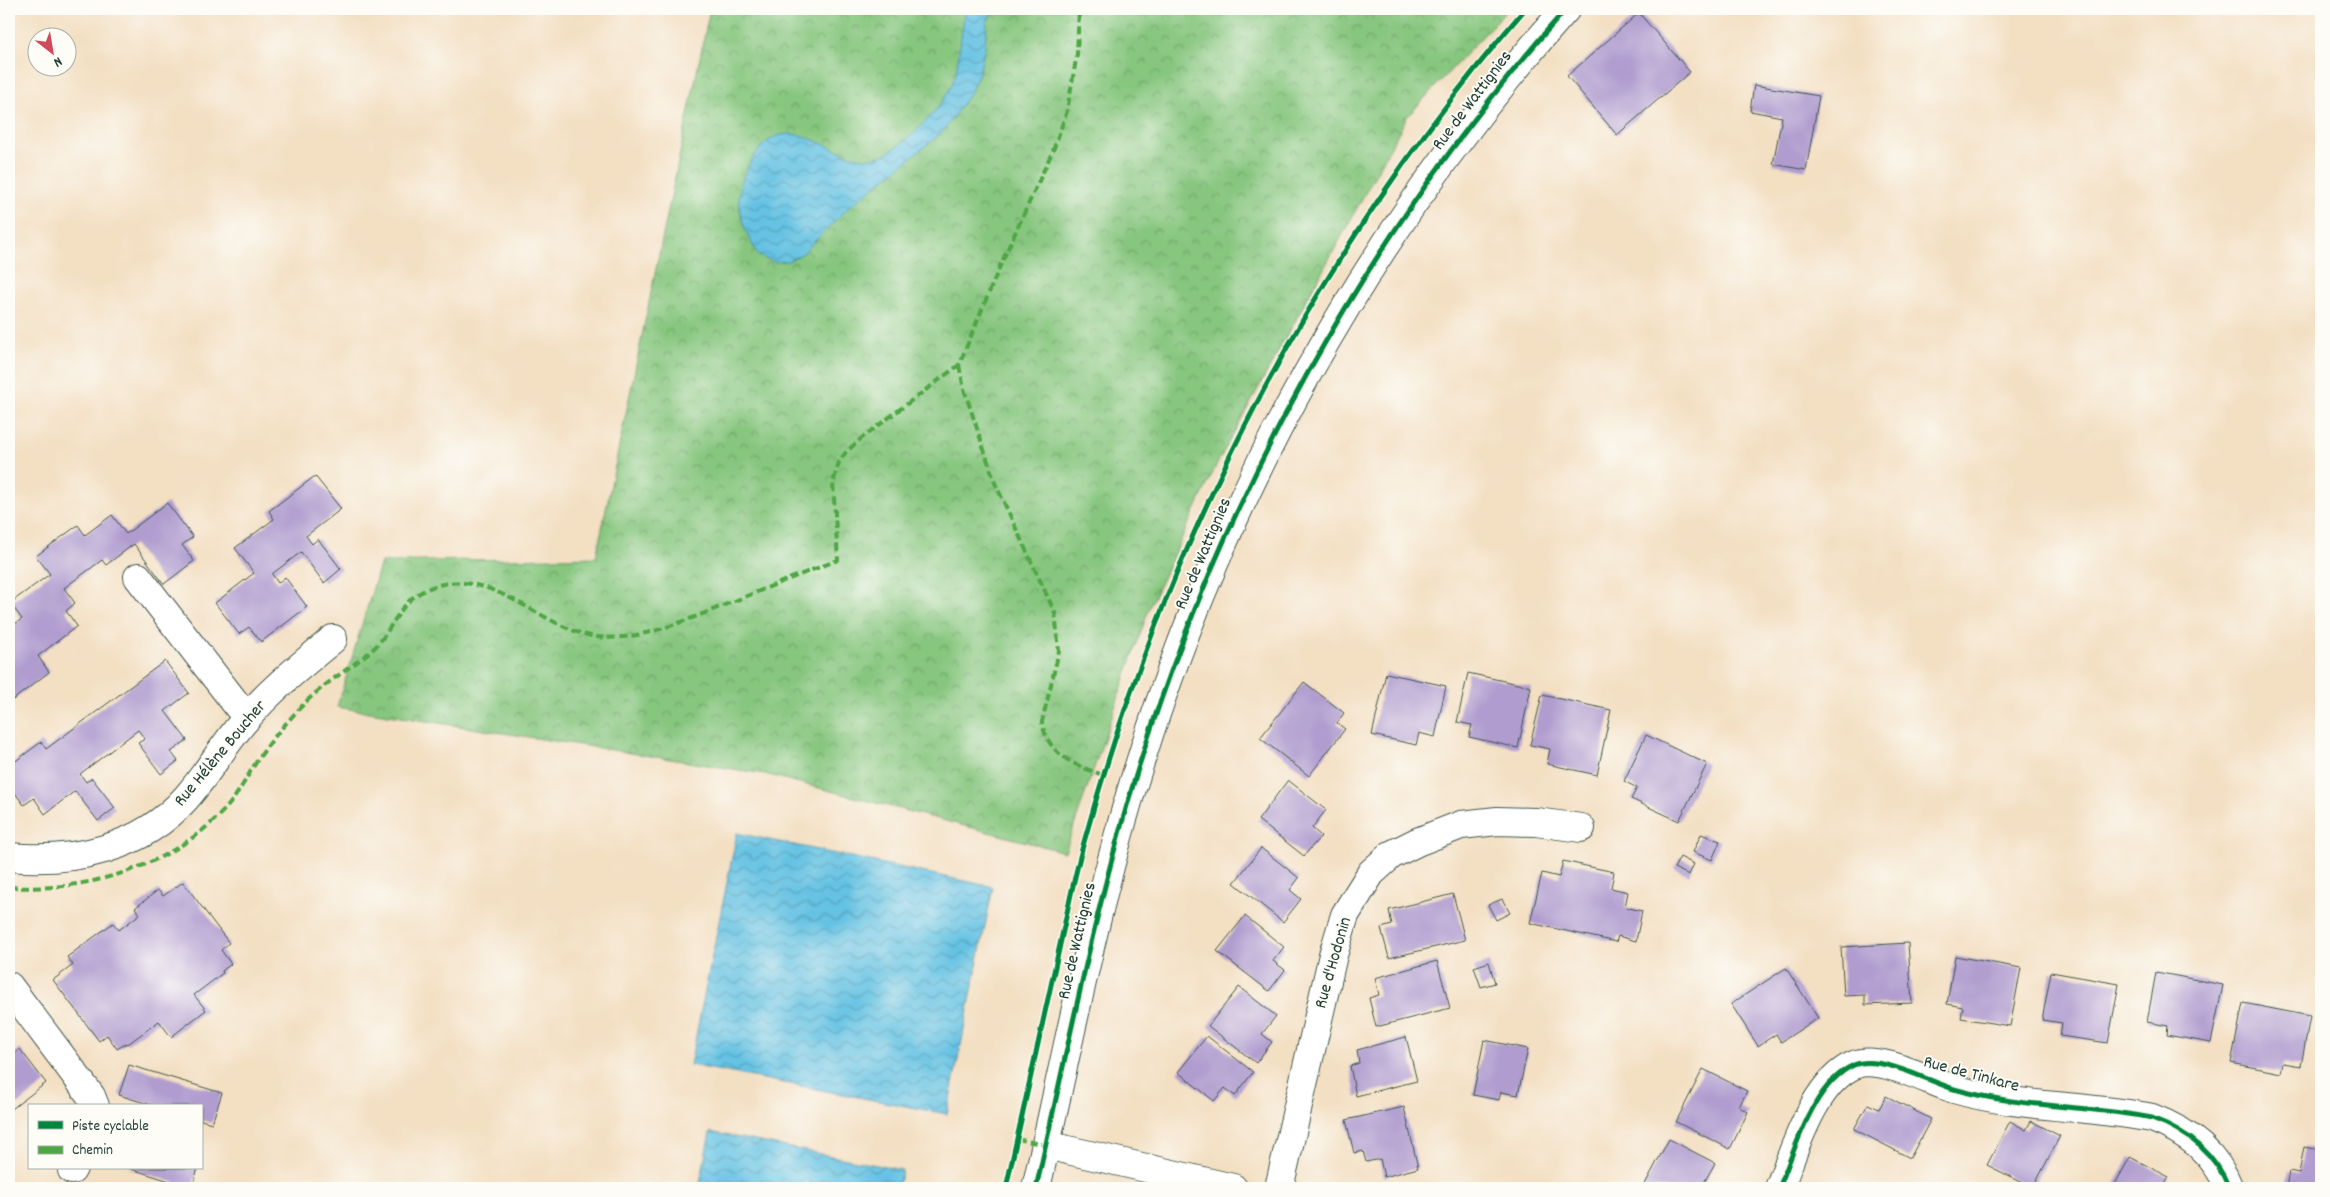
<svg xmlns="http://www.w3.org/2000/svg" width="2330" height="1197" viewBox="0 0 2330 1197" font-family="Dekko,sans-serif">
	<defs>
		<pattern id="park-crowns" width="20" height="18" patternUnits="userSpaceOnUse" patternTransform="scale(1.25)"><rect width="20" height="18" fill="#86c67e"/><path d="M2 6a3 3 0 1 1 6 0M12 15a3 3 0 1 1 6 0" fill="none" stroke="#6da268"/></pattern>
		<pattern id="water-waves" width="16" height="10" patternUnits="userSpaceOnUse" patternTransform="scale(1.25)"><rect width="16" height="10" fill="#65c2e3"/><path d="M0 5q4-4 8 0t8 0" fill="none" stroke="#539fb9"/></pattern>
	</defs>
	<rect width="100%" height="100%" fill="#fdfcf7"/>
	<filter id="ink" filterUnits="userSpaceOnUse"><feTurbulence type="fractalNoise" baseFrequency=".02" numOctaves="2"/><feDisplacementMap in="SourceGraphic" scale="10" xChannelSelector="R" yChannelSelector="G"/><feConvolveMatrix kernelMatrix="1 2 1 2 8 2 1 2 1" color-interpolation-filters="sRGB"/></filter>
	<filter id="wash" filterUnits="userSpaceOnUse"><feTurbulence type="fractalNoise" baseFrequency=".0096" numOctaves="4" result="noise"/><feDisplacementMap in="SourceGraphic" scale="20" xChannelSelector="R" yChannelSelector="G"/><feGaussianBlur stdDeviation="1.12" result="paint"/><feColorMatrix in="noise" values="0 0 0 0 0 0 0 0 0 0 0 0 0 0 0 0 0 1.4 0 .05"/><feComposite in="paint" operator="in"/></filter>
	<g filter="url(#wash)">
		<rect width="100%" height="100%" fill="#f3dfc2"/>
		<polygon fill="url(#park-crowns)" stroke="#528259" points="710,9 1508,9 1407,117 1220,458 1151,603 1065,852 765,774 337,707 381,562 596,557"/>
		<g fill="url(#water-waves)" stroke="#42808c">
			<path d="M 966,9 L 993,9 L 987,22 L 985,47 L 979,73 L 970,93 L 942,133 L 849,207 L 802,254 L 788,261 L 775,262 L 759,256 C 743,230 731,200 746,171 C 787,84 840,182 889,152 C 913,137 950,101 956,72 C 960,51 961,30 966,9 Z"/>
			<polygon points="737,833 993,887 947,1114 690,1065"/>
			<polygon points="710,1132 902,1170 898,1188 699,1188"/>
		</g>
		<g id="blocks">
			<g fill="#b09ccf">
				<polygon points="1639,13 1690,72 1617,135 1567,76"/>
				<polygon points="1754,85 1819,96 1806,170 1773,164 1782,117 1750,111"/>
				<polygon points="315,476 341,509 306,536 312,544 318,539 341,569 324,583 301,552 272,574 278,583 285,577 307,607 261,642 249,627 239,634 215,603 254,573 235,548 274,519 269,511"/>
				<polygon points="167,503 193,537 182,545 194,561 164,584 134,544 106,565 102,560 64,588 75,603 66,611 77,626 38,656 49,672 9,703 9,628 22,619 10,603 50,574 36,556 78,525 85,535 112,515 126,534"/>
				<polygon points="165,661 189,693 165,711 187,740 171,752 178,761 161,774 138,743 145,739 138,730 80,774 86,782 92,778 115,808 98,821 75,791 45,814 34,798 24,805 9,785 9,766 41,742 46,749"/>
				<polygon points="1386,673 1446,686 1435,737 1419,733 1416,745 1372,735"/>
				<polygon points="1468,673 1531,687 1518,748 1469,737 1472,725 1457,722"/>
				<polygon points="1304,682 1344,713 1337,723 1345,729 1309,776 1260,738"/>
				<polygon points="1542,695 1611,710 1597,775 1547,764 1550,749 1530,745"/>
				<polygon points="1646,735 1707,764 1679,821 1631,799 1637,788 1624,781"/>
				<polygon points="1288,780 1326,810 1312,828 1321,836 1304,856 1258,820"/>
				<polygon points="1701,834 1720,841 1712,860 1693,852"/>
				<polygon points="1261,848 1299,878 1290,890 1301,899 1283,922 1234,883"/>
				<polygon points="1680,857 1694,864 1689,875 1674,868"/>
				<polygon points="1563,861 1614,872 1611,888 1628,892 1625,907 1642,911 1636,941 1618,936 1616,942 1530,923 1542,873 1559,877"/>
				<polygon points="183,882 229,943 221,950 231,964 222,971 223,973 194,995 206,1010 171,1037 159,1021 128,1044 127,1043 117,1049 107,1035 99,1041 53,980 73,965 67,957 113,923 119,930 140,914 135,908 158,890 163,896"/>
				<polygon points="1453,894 1465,940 1389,958 1381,928 1392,925 1389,910"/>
				<polygon points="1502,899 1510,913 1496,920 1488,905"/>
				<polygon points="1245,916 1284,947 1273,961 1285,970 1269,991 1217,951"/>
				<polygon points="1908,943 1912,1003 1865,1005 1865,995 1844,996 1841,947"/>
				<polygon points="1955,956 2021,968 2010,1026 1961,1018 1963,1007 1947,1004"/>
				<polygon points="1437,961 1450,1008 1376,1027 1369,998 1379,995 1375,978"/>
				<polygon points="1489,962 1495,983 1481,987 1474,967"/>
				<polygon points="1786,968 1818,1018 1781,1042 1776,1034 1758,1046 1731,1004"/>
				<polygon points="2051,972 2119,984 2108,1043 2060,1036 2062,1023 2042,1020"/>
				<polygon points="2156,972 2223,985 2211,1043 2167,1035 2168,1026 2147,1022"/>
				<polygon points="1239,987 1276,1016 1262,1034 1272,1042 1256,1063 1208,1026"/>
				<polygon points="2243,1003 2310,1016 2301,1066 2283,1063 2281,1073 2231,1063"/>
				<polygon points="1207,1036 1253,1072 1235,1096 1225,1088 1214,1101 1178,1072"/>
				<polygon points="1406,1037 1417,1081 1356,1096 1350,1066 1359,1063 1357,1050"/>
				<polygon points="1484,1040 1528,1049 1518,1095 1501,1092 1499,1100 1473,1095"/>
				<polygon points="20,1049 46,1083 9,1111 9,1058"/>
				<polygon points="129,1065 222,1093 212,1123 201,1120 201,1106 154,1106 119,1095"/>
				<polygon points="1703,1069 1747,1091 1739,1107 1748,1112 1730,1149 1676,1122"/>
				<polygon points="1886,1096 1931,1119 1910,1158 1854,1129 1868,1104 1879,1109"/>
				<polygon points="1404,1107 1418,1168 1384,1177 1380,1159 1366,1162 1363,1151 1354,1153 1346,1120"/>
				<polygon points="2010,1121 2026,1130 2031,1121 2060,1136 2033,1188 1987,1165"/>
				<polygon points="1669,1139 1715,1163 1701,1188 1643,1188"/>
				<polygon points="2304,1147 2321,1150 2321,1188 2286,1188 2289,1171 2299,1173"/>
				<polygon points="2130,1157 2169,1177 2163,1188 2113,1188"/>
				<polygon points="128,1168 198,1168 192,1188"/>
			</g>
		</g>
	</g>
	<g filter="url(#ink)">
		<use href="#blocks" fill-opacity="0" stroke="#3f5549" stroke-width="1"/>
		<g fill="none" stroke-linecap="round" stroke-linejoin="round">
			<defs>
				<g id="minor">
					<polyline points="138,577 247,718"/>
					<path d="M 9,857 C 74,863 141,849 186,798 C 208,773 224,744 246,719 C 271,689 303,664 333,639"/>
					<polyline points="9,986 91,1096 95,1106"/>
					<polyline points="1046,1145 1233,1188"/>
					<polyline points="72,1170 73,1168"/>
					<path d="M 1036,1188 C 1067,1053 1093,917 1133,785 C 1220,499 1367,232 1566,9"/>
					<polyline points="1279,1188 1333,955 1345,915 1371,873 1391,855 1417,842 1461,825 1497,821 1536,822 1581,828"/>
					<path d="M 1779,1188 C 1795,1150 1813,1083 1854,1065 C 1879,1054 1928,1081 1954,1089 C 2019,1108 2087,1105 2152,1118 C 2187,1131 2215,1152 2229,1188"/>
				</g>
			</defs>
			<use href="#minor" stroke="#3f5549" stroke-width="30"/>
			<use href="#minor" stroke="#fff" stroke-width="28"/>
			<g stroke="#4fa644" stroke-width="4" stroke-dasharray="8 4" stroke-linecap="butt">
				<path d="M 959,365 L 964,389 L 995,483 L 1055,613 L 1059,651 L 1042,722 C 1048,756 1075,765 1103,775"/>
				<path d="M 9,887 C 86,893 174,866 227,807 C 240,792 248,774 259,758 C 271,740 285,724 300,708 C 321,685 348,670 372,650 C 390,634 398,606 418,594 C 479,556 535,624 591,636 C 637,645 696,616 737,600 C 771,586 804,573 838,560 L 833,483 L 839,462 L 846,452 L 863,437 L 959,365 L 1000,266 L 1054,148 L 1067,111 L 1077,54 L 1079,9"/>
				<polyline points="1017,1139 1046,1145"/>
			</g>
			<defs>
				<g id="cycleway">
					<path d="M 1006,1188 C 1023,1111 1040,1035 1057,958 C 1066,919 1073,880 1084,842 C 1169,534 1316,251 1525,9"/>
					<path d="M 1036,1188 C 1067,1053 1093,917 1133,785 C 1220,499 1367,232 1566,9"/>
					<path d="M 1779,1188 C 1795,1150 1813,1083 1854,1065 C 1879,1054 1928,1081 1954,1089 C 2019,1108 2087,1105 2152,1118 C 2187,1131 2215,1152 2229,1188"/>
				</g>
			</defs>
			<use href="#cycleway" stroke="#fdfcf7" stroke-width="8"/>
			<use href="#cycleway" stroke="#00873e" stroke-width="5"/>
		</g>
	</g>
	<g text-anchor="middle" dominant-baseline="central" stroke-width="4" stroke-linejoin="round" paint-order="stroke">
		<g font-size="18" fill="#1f3d34" stroke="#fdfcf7">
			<text transform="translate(1473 101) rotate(-53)">Rue de Wattignies</text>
			<text transform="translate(1204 554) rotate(-67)">Rue de Wattignies</text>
			<text transform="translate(221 754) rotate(-50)">Rue Hélène Boucher</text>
			<text transform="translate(1078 941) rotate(-77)">Rue de Wattignies</text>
			<text transform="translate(1334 963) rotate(-74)">Rue d'Hodonin</text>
			<text transform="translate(1971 1075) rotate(15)">Rue de Tinkare</text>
		</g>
	</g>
	<rect width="2330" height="1197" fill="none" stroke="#fdfcf7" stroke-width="30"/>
	<rect x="28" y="1104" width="175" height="65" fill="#fdfcf7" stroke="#a4b0a9"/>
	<rect x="38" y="1121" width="25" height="8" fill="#00873e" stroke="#a4b0a9"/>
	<text x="72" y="1130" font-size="15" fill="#1f3d34">Piste cyclable</text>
	<rect x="38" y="1146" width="25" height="8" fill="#4fa644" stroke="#a4b0a9"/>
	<text x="72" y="1154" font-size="15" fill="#1f3d34">Chemin</text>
	<g transform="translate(52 52) rotate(149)"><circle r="24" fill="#fdfcf7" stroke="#a4b0a9"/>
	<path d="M0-4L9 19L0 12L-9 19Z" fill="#d1495b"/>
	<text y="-8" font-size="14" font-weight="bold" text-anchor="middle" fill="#1f3d34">N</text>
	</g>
</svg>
